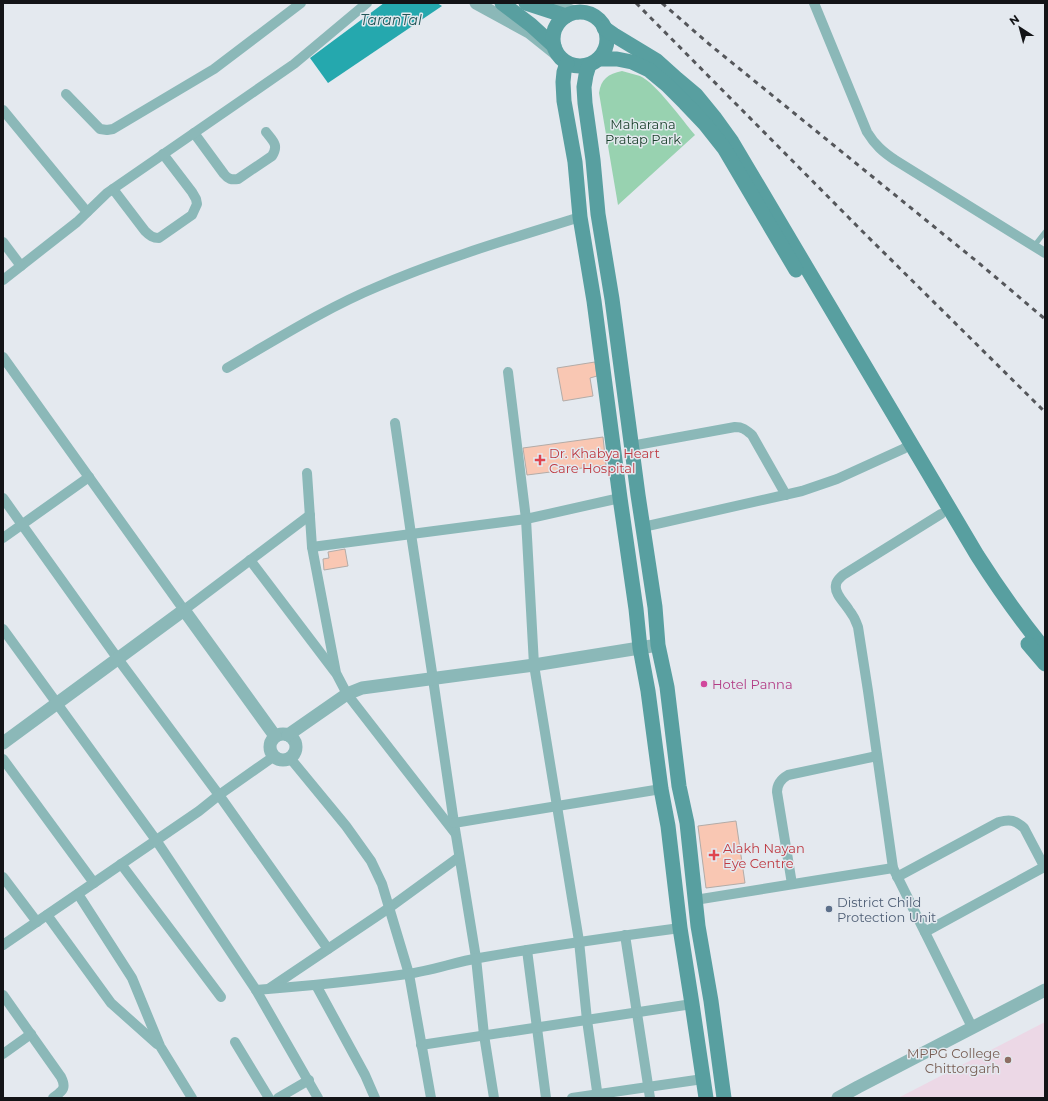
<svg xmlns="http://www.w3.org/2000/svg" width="1048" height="1101" viewBox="0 0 1048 1101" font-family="Montserrat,sans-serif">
	<rect width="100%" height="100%" fill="#e4e9ef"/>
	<polygon fill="#ecd8e6" points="1045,1022 1045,1098 898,1098"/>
	<path fill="#98d2b0" d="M 622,71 C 628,73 634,74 640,76 C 656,83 683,121 695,135 L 618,205 L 599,93 C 601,79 608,74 622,71 Z"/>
	<polygon fill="#25a8ae" points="384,3 437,3 442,6 328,83 310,58"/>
	<g fill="#f9c7b3" stroke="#b3aca8">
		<polygon points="595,362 597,376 590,378 593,396 563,401 557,368"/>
		<polygon points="603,437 606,465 527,475 523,448"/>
		<polygon points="345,549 348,566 324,570 323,559 329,558 328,552"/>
		<polygon points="736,821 745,883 706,888 698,826"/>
	</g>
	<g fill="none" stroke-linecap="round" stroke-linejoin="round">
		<polyline stroke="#8bb8b8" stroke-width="5" points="1034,246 1045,232"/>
		<g stroke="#8bb8b8" stroke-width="10">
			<path d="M 814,3 L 867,132 C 875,145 883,152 895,160 L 1045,253"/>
			<polyline points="66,94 100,129 107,130 113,129 214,69 301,3"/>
			<polyline points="3,110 87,212"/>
			<path d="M 194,133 L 224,174 C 228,179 231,180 238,179 L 272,156 C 279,145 273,141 266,132"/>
			<path d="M 113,189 L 145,231 C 150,236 153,238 159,238 L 192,215 L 197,204 L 196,199 L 192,192 L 163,154"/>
			<polyline points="3,242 21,266"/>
			<polyline points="3,280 77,222 107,193 294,64 367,3"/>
			<polyline points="3,357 184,610 310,515"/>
			<path d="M 227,368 C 277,339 326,308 379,286 C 444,258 513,238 580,217"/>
			<polyline points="508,372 526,519 534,665 579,941 587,1020 598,1098"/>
			<polyline points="395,423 411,534 433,679 454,823 476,958 484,1035 494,1098"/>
			<path d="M 631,446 L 735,427 C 743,427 746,430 752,435 L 786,495"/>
			<polyline points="307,473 312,547 336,673 347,694 455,833"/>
			<polyline points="3,498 118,659 219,795 328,949"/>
			<path d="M 941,514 L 843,575 C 840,578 836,581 836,585 C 834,594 845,603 849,610 C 853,615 856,621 858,627 L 868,691 L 893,868 L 972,1027"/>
			<polyline points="643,527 802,491 837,479 903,449 911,444"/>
			<polyline points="3,538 89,477"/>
			<polyline points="312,547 526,519 620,498"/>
			<polyline points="250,560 335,672"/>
			<polyline points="3,629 156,840 256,990 318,1098"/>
			<polyline points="290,758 346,826 371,861 382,884 409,974 431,1098"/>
			<polyline points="3,759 94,883"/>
			<polyline points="454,823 661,789"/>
			<polyline points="121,864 221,997"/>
			<polyline points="3,877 37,922"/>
			<path d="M 897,877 L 999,822 C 1010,819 1015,820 1024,828 L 1045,868"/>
			<path d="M 792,884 L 777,792 C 777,784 781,779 788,775 L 877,756"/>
			<polyline points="78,894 132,978 160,1046 192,1098"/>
			<polyline points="695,900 893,868"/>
			<polyline points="47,915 111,1003 157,1044"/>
			<polyline points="925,932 1044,867"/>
			<polyline points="625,935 650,1098"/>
			<polyline points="3,945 199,811 219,795 273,757"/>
			<polyline points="527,950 546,1098"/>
			<polyline points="316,985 365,1075 375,1098"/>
			<polyline points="270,988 389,908 459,857"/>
			<path d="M 256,990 C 307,986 357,981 407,974 C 431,971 455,962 479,958 C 546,946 613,937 680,928"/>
			<path d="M 3,995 L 61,1077 C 67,1089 62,1091 53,1098"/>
			<polyline points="235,1042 269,1098"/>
			<polyline points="421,1045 692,1004"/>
			<polyline points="3,1054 31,1034"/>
			<polyline points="278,1098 309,1080"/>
			<polyline points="572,1098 703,1079"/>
		</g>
		<g stroke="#8bb8b8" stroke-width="13">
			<polyline points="476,3 529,32 559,56"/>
			<polyline points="555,5 577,13"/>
			<circle cx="283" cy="747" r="13"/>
			<polyline points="288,735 347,694 362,688 534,665 658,645"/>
			<polyline points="3,743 184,610 275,736"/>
			<polyline points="838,1098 858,1087 1045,990"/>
		</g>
		<g stroke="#589fa0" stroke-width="15">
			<polyline points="502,3 531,25 554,46"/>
			<polyline points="526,3 566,16"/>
			<circle cx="580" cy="39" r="27"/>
			<path d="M 604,28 L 614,35 L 657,61 L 677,79 L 696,95 L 714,117 L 732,142 L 977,555 C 998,588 1020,619 1045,650"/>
			<polyline points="599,59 617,59 632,62 649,70 667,85 685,103 705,124 724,148 796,270"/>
			<polyline points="567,63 564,72 563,82 564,101 575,162 580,217 594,301 620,498 636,609 640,648 648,691 661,789 668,826 680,928 692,1004 706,1098"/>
			<polyline points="589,65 586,75 584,87 585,103 593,160 598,214 612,299 638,495 655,607 658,645 667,687 679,786 687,823 698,926 711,1001 724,1098"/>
			<polyline points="1028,644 1045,664"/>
		</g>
		<g stroke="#55575b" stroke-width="3" stroke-dasharray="5 5" stroke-linecap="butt">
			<polyline points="636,3 861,230 1045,412"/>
			<polyline points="662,3 709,44 980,264 1045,319"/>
		</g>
	</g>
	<g fill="#e0444e" stroke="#e4e9ef" stroke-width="1.5">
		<path d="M538 454h4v4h4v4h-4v4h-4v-4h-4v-4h4z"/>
		<path d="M712 849h4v4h4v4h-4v4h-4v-4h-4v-4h4z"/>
	</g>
	<circle fill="#d1479c" stroke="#e4e9ef" stroke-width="1.5" cx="704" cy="684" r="4"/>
	<circle fill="#5c6f8a" stroke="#e4e9ef" stroke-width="1.5" cx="829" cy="909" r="4"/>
	<circle fill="#8d6e63" stroke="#e4e9ef" stroke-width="1.5" cx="1008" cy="1060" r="4"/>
	<g text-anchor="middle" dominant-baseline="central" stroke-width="3" stroke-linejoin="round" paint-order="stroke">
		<g font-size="13" fill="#1b402c" stroke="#e4e9ef">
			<text x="643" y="124">Maharana<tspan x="643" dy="15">Pratap Park</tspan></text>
		</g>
		<g font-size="13" fill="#be3a42" stroke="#e4e9ef" text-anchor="start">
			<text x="549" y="453">Dr. Khabya Heart<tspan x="549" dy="15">Care Hospital</tspan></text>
			<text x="723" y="848">Alakh Nayan<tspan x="723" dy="15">Eye Centre</tspan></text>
		</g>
		<g font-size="13" fill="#b23c85" stroke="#e4e9ef" text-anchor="start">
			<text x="712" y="684">Hotel Panna</text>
		</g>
		<g font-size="13" fill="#4e5e75" stroke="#e4e9ef" text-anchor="start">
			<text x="837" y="902">District Child<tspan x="837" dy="15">Protection Unit</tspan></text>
		</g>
		<g font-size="13" fill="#785e54" stroke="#e4e9ef" text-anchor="end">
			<text x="1000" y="1053">MPPG College<tspan x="1000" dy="15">Chittorgarh</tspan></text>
		</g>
		<g font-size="14" font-style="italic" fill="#225658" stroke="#e4e9ef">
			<text x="391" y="20">TaranTal</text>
		</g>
	</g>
	<rect width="1048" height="1101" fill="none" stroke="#131417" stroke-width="8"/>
	<g transform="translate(1020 28) rotate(324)" stroke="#e4e9ef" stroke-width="3" paint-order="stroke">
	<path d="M0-3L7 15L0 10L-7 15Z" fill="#131417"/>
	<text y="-6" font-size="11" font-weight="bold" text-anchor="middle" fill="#131417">N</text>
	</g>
</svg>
